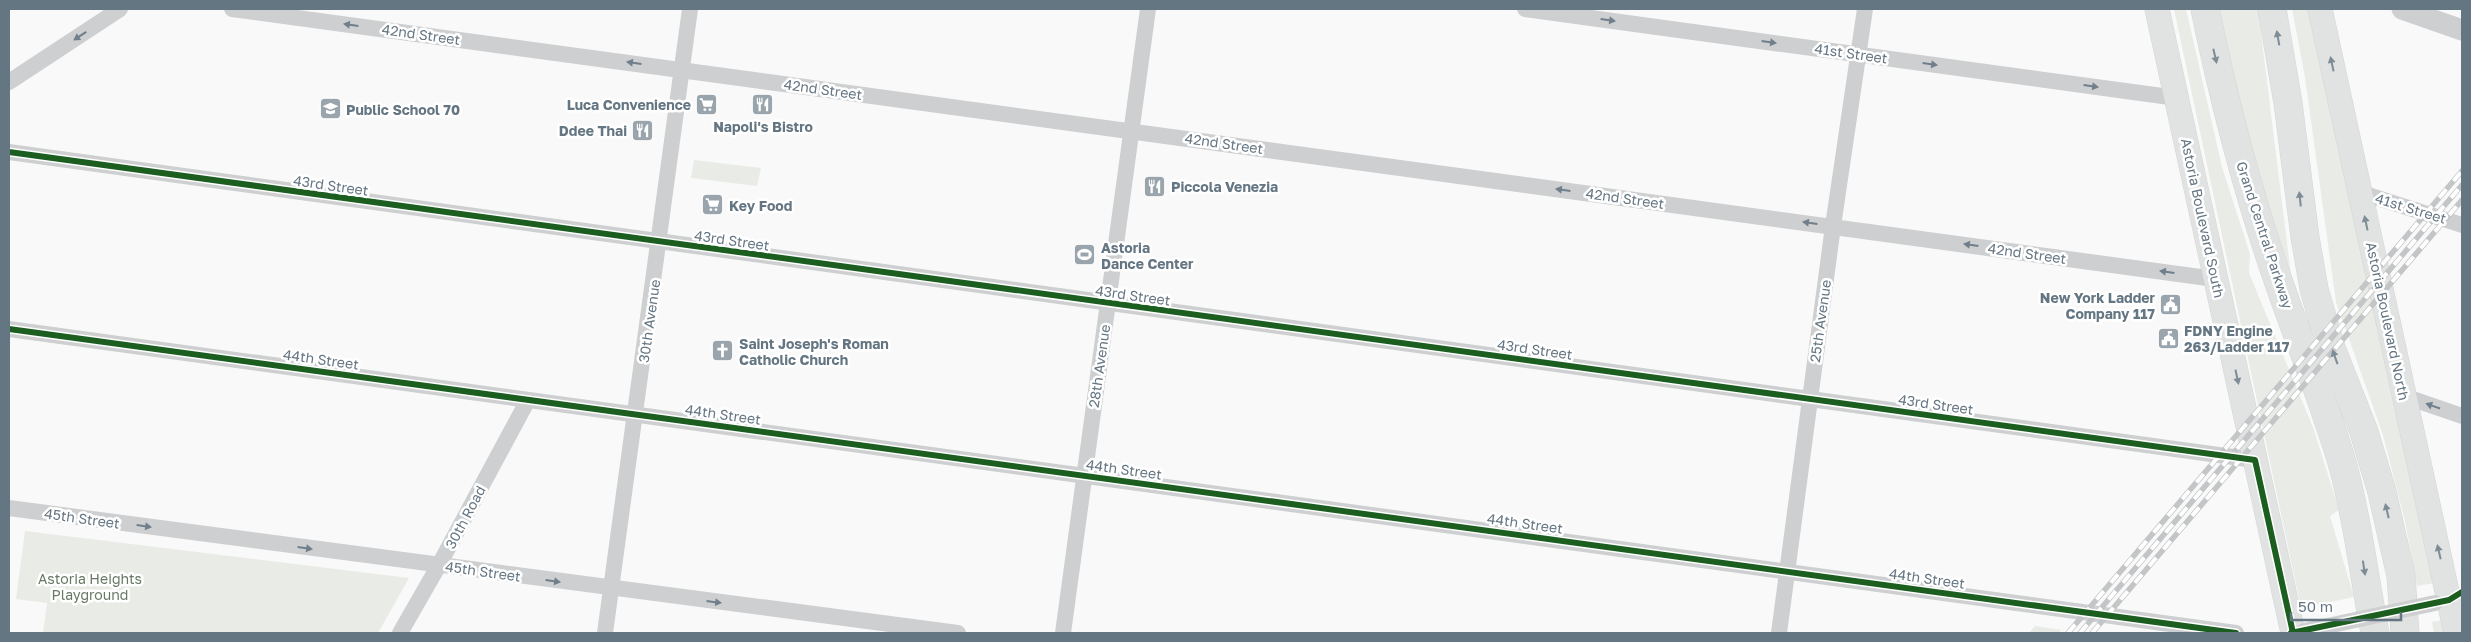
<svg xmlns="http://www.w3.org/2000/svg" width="2471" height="642" viewBox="0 0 2471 642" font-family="'Golos Text',sans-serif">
	<rect width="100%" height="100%" fill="#f9f9f9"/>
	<g fill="#e8ebe6">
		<polygon points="2174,9 2186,9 2222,167 2250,254 2249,273 2314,430 2339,510 2330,516 2354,597 2301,608"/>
		<polygon points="2214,9 2258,9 2291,275 2254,177"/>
		<polygon points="2292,9 2310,9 2434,583 2417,586 2405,521 2383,435 2336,302 2305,77"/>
		<polygon points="694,160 761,168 757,186 691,178"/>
		<polygon points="25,531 409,578 378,633 43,633 47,603 16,599"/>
		<polygon points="2442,620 2445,633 2434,633 2432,622"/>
		<polygon points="2035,626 2061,630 2059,633 2029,633"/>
	</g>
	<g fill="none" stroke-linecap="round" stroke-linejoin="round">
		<defs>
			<g id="secondary">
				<polyline points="2157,9 2293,633"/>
				<polyline points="2320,9 2456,633"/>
			</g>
			<g id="motorway">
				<path d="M 2205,9 C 2224,101 2248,194 2279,283 C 2300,344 2325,404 2343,466 C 2358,521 2364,577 2375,633"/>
				<polyline points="2272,9 2288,103 2305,237 2314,289 2331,348 2364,432 2382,492 2401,576 2405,633"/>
			</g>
		</defs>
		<use href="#secondary" stroke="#d5d6d7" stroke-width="25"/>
		<use href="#motorway" stroke="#d5d6d6" stroke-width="29"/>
		<g stroke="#cecfd0" stroke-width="16">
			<polyline points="232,9 2215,279"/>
			<polyline points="1525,9 2177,98"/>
			<polyline points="9,82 120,9"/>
			<polyline points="9,152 2255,460"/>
			<polyline points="2359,192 2462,225"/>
			<polyline points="9,329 2236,633"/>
			<polyline points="2404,396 2462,416"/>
			<polyline points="9,508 958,633"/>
			<polyline points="400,633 439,565 528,400"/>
			<polyline points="605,633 690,9"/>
			<polyline points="1063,633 1148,9"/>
			<polyline points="1779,633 1833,226 1865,9"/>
		</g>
		<polyline stroke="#cecfd0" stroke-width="21" points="2402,9 2462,30"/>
		<use href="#secondary" stroke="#e1e2e2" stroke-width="24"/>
		<use href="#motorway" stroke="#e1e2e2" stroke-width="28"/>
		<defs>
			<g id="rail">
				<polyline points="2068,633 2462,171"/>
				<polyline points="2080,633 2462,185"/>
				<polyline points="2092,633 2462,200"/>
			</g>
		</defs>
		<use href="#rail" stroke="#c3c5c6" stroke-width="5.5"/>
		<use href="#rail" stroke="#fff" stroke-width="4" stroke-dasharray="11" stroke-linecap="butt"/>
		<polyline stroke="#cecfd0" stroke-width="16" points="2304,631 2435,603"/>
		<defs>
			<g id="cycleway">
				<polyline points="9,152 2255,460 2293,633"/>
				<polyline points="9,329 2236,633"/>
				<polyline points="2291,633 2449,600 2462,592"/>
			</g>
		</defs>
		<use href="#cycleway" stroke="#fff" stroke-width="9"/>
		<use href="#cycleway" stroke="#1b5e20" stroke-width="6"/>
	</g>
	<defs><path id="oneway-solid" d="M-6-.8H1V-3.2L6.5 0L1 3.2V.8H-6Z" transform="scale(1.25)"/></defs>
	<g fill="#707f8b">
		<use href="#oneway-solid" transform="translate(1608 20) rotate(8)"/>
		<use href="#oneway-solid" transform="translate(351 25) rotate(-172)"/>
		<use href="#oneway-solid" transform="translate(80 36) rotate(147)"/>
		<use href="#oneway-solid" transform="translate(1769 42) rotate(8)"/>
		<use href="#oneway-solid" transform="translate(634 63) rotate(-172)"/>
		<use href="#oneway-solid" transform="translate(1930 64) rotate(8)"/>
		<use href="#oneway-solid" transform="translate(2091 86) rotate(8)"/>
		<use href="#oneway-solid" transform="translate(1563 190) rotate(-172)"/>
		<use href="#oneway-solid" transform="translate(1810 223) rotate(-172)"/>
		<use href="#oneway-solid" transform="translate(1971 245) rotate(-172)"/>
		<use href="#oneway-solid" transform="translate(2167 272) rotate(-172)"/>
		<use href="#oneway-solid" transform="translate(2433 406) rotate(-161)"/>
		<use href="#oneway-solid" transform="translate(144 526) rotate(8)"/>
		<use href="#oneway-solid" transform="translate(305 548) rotate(8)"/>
		<use href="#oneway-solid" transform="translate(553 581) rotate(8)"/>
		<use href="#oneway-solid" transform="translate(714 602) rotate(7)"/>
	</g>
	<g fill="#7e8c96">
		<use href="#oneway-solid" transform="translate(2278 38) rotate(-100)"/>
		<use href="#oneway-solid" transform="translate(2215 56) rotate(77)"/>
		<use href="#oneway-solid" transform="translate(2332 64) rotate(-102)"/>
		<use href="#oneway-solid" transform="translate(2300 199) rotate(-96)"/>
		<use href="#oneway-solid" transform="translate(2366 223) rotate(-102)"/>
		<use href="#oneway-solid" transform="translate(2335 357) rotate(-110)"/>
		<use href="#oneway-solid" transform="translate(2237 377) rotate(78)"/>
		<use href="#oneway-solid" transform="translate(2387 511) rotate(-103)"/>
		<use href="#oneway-solid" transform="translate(2439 552) rotate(-103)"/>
		<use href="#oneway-solid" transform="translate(2364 568) rotate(81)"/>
	</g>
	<defs>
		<symbol id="supermarket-square" viewBox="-11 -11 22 22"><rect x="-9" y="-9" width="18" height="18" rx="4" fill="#99a4ac" stroke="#fff"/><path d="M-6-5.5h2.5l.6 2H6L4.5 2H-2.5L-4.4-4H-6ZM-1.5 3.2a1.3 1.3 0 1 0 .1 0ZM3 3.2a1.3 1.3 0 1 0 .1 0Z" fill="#fff"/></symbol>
		<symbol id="restaurant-square" viewBox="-11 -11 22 22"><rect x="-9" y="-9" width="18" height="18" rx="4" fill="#99a4ac" stroke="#fff"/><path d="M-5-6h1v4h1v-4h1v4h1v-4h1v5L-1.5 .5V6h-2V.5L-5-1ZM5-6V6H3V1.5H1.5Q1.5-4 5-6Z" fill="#fff"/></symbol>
		<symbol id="school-square" viewBox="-11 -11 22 22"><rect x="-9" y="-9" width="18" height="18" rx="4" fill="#99a4ac" stroke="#fff"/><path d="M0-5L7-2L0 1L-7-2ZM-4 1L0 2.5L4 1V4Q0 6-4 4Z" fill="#fff"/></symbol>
		<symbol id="stadium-square" viewBox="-11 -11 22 22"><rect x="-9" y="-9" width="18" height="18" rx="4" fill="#99a4ac" stroke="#fff"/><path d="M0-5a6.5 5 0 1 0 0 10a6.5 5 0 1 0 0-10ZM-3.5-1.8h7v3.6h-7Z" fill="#fff"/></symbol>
		<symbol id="civic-square" viewBox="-11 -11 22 22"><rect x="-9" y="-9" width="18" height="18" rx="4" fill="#99a4ac" stroke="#fff"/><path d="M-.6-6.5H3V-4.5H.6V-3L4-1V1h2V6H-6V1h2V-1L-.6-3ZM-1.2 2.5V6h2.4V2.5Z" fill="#fff"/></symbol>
		<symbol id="church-square" viewBox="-11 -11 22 22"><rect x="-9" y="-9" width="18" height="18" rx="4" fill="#99a4ac" stroke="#fff"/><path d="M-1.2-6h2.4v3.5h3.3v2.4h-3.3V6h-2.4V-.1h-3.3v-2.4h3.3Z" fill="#fff"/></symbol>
	</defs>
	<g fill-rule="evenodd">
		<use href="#supermarket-square" x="694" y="92" width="25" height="25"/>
		<use href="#restaurant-square" x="750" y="92" width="25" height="25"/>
		<use href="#school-square" x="318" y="96" width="25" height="25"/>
		<use href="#restaurant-square" x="630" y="118" width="25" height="25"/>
		<use href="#restaurant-square" x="1142" y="174" width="25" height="25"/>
		<use href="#supermarket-square" x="700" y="192" width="25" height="25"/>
		<use href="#stadium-square" x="1072" y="242" width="25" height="25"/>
		<use href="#civic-square" x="2158" y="292" width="25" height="25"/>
		<use href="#civic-square" x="2156" y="326" width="25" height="25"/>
		<use href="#church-square" x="710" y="338" width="25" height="25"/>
	</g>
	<g text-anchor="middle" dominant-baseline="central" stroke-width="5" stroke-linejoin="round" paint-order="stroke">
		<g font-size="14" fill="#657683" stroke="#fff">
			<text transform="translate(421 34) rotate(8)">42nd Street</text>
			<text transform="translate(1851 53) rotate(8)">41st Street</text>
			<text transform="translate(823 89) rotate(8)">42nd Street</text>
			<text transform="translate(1224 143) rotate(8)">42nd Street</text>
			<text transform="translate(331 185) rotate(8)">43rd Street</text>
			<text transform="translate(1625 198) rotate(8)">42nd Street</text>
			<text transform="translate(2411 208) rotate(17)">41st Street</text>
			<text transform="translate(2203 218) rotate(78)">Astoria Boulevard South</text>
			<text transform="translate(2265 235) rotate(72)">Grand Central Parkway</text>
			<text transform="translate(732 240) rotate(8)">43rd Street</text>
			<text transform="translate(2027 253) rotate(8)">42nd Street</text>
			<text transform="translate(1133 295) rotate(8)">43rd Street</text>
			<text transform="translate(649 321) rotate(-82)">30th Avenue</text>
			<text transform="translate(1820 321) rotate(-82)">25th Avenue</text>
			<text transform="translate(2388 321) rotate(78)">Astoria Boulevard North</text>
			<text transform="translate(1535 349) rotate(8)">43rd Street</text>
			<text transform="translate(321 359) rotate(8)">44th Street</text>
			<text transform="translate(1099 366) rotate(-82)">28th Avenue</text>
			<text transform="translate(1936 404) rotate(8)">43rd Street</text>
			<text transform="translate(723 414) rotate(8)">44th Street</text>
			<text transform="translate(1124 469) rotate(8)">44th Street</text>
			<text transform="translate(465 517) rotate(-62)">30th Road</text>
			<text transform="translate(82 518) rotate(8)">45th Street</text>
			<text transform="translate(1525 523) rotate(8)">44th Street</text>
			<text transform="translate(483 571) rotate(8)">45th Street</text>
			<text transform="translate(1927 578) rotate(8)">44th Street</text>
		</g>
		<g font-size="14" font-weight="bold" fill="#657683" stroke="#fff" text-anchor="start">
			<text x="691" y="104" text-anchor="end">Luca Convenience</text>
			<text x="346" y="109">Public School 70</text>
			<text x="763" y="126" text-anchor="middle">Napoli's Bistro</text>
			<text x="627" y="130" text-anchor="end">Ddee Thai</text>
			<text x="1171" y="186">Piccola Venezia</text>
			<text x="729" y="205">Key Food</text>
			<text x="1101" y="247">Astoria<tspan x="1101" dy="16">Dance Center</tspan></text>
			<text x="2155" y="297" text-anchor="end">New York Ladder<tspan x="2155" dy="16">Company 117</tspan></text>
			<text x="2184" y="330">FDNY Engine<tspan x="2184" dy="16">263/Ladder 117</tspan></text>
			<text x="739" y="343">Saint Joseph's Roman<tspan x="739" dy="16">Catholic Church</tspan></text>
		</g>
		<g font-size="14" fill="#687a64" stroke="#fff">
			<text x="90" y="578">Astoria Heights<tspan x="90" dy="16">Playground</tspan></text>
		</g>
	</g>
	<rect width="2471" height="642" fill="none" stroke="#657683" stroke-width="20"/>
	<path d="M2291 612v8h110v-8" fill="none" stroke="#657683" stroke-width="2.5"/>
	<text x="2298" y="612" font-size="15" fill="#657683" stroke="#ffffff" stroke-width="4" paint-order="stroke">50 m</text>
</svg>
